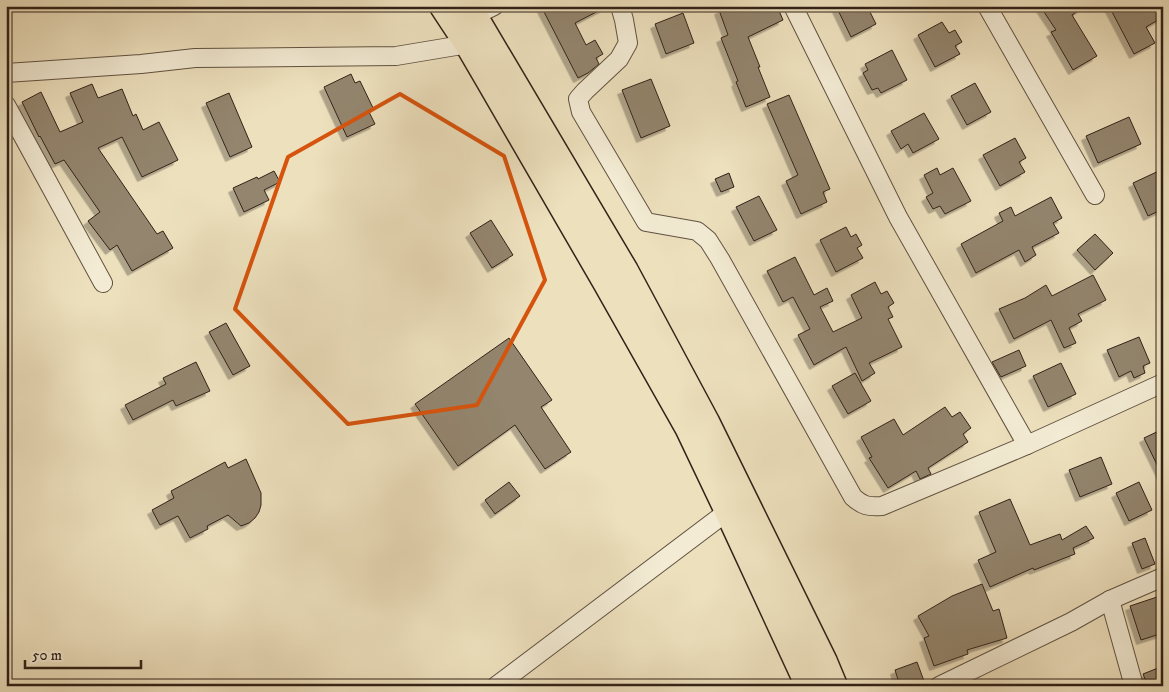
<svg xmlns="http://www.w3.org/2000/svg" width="1169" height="692" viewBox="0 0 1169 692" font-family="'IM FELL DW Pica',serif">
	<defs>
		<filter id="shadow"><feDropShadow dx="-4.5" dy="4.5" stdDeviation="0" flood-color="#0004"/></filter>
	</defs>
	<rect width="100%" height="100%" fill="#ede0bd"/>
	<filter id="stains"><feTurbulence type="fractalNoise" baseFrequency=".004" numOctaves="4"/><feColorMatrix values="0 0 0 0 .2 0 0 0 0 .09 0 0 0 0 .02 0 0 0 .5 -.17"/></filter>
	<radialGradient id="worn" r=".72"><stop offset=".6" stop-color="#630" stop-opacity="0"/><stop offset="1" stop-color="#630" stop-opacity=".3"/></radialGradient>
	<g fill="#93856e" stroke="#322218" filter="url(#shadow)">
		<polygon points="541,6 608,6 575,23 586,45 595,40 603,54 596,58 599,64 588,73 578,78"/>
		<polygon points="729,6 777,6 783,20 748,37 760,67 758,67 770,97 746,107 736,82 738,81 721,38 728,35 719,10"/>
		<polygon points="836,6 867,6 876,24 851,37"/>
		<polygon points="1040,6 1085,6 1072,15 1097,56 1073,70 1051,32 1056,30"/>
		<polygon points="1109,6 1163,6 1163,17 1146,27 1155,43 1134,54"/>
		<polygon points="683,13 694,43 666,54 655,24"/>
		<polygon points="942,22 949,33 955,30 962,42 955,46 960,54 935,67 918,35"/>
		<polygon points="892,50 907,80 881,93 878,88 872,90 863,73 868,70 865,64"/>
		<polygon points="351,74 355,83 360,81 374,110 369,112 375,124 347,137 324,87"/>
		<polygon points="651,79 670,126 641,138 622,90"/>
		<polygon points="975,83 991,112 967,125 951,96"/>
		<polygon points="92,84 98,98 122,89 133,116 136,114 143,130 159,122 178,160 142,177 122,137 98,148 157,234 163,231 173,248 132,271 117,245 110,250 88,221 100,212 64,160 55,164 40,136 39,137 22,102 41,92 60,132 83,122 70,93"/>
		<polygon points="229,93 252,147 230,157 206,103"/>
		<polygon points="789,95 830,189 823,192 827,202 801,214 786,181 798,175 767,104"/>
		<polygon points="924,113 939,139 913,153 908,144 901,149 891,131"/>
		<polygon points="1129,117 1141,144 1098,163 1086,136"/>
		<polygon points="1015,138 1026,158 1019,162 1025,172 1000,186 983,155"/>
		<polygon points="937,168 940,175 953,168 971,201 945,214 940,206 933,209 926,197 933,193 924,175"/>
		<polygon points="1163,169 1163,209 1148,216 1133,183"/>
		<polygon points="274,171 280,182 264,190 269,200 244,212 233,188 257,177 258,179"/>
		<polygon points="729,173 734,187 721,192 715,179"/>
		<polygon points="759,196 777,230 754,241 736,207"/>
		<polygon points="1051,197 1062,218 1053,223 1059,233 1032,247 1036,255 1025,262 1019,250 976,273 961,244 1003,221 999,213 1011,207 1015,216"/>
		<polygon points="491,220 513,255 492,268 470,233"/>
		<polygon points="846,227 851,237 856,234 862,245 857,248 863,258 836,272 820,240"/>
		<polygon points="1095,234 1113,253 1095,270 1077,250"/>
		<polygon points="795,257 814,295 827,288 833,301 820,307 833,332 862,318 851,295 875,282 881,294 887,291 894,303 888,307 893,317 888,319 902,347 869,363 875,373 862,381 846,347 814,365 798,335 810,329 793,297 783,302 767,271"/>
		<polygon points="1093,275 1106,300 1078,314 1082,321 1069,328 1076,343 1064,348 1051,320 1014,339 999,309 1025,298 1046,285 1052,296"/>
		<polygon points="226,323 250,366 233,375 209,332"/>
		<polygon points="1139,337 1150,363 1143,366 1145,373 1134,378 1131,371 1119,377 1107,350"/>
		<polygon points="509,338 552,400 541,407 571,452 545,469 515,425 458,466 415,404"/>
		<polygon points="1019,350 1026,366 1001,377 992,362"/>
		<polygon points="196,362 210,391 176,406 173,400 133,420 125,405 166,384 163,378"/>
		<polygon points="1061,363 1076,394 1048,407 1033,376"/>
		<polygon points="855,373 871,401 848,414 832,386"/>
		<polygon points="945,407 952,417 960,412 971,428 963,434 968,442 928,468 931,474 920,479 916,471 888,488 869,458 872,457 861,437 894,419 903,435"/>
		<polygon points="1163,429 1163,477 1144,438"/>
		<polygon points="1101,457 1112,484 1080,497 1069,470"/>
		<polygon points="246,459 261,493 261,505 259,512 255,518 249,523 241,526 228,515 207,526 208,529 190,538 178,516 160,525 152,510 174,498 171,491 225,462 228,468"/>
		<polygon points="509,482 520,496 495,514 485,500"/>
		<polygon points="1139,482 1152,510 1129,521 1116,493"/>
		<polygon points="1010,499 1030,545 1060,534 1062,540 1086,526 1094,538 1073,548 1075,554 1034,570 1033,568 990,587 978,560 996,552 979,512"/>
		<polygon points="1145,538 1155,564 1142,569 1132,543"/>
		<polygon points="982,584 993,611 999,609 1007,638 967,650 968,654 934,666 924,638 929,636 918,616 952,596"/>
		<polygon points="1163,595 1163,633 1141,640 1130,606"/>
		<polygon points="917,662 924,681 909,686 900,686 895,670"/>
		<polygon points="1163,666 1163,686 1148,686 1143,674"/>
	</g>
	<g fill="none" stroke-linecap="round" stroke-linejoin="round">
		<defs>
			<g id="minor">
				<path d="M 620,6 L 624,20 L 628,43 L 619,59 L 585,91 L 578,99 L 581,112 L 646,222 L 697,231 L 708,240 L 720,259 L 853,497 C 863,506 868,507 882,506 L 1027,445 L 1163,383"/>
				<polyline points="793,6 898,217 1027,445"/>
				<polyline points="987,6 1095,195"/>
				<polyline points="474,16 494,6"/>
				<polyline points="6,73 141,64 195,58 396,56 468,44"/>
				<polyline points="6,105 103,283"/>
				<polyline points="1110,600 1134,686"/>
				<polyline points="496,686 728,511"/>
				<polyline points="939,686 1071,622 1110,600 1163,577"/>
			</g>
			<g id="highway">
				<polyline points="443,6 468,44 489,80 606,282 688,427 728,511 809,686"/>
				<polyline points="468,6 625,271 706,422 824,662 834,686"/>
			</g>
		</defs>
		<use href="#minor" stroke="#615241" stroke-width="20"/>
		<use href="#highway" stroke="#322218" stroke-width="29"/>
		<use href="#minor" stroke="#f3ebd4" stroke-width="18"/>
		<use href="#highway" stroke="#ede0bd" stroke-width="26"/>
	</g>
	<path fill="none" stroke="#d6540d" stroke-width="4" stroke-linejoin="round" d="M 400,94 L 504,156 L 545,280 L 477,405 L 348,424 L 235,309 L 288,157 Z"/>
	<rect width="1169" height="692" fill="none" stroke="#ede0bd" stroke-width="25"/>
	<rect x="8" y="8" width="1154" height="677" fill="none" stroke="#322218" stroke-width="2.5"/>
	<rect x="12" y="12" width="1144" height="667" fill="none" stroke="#322218"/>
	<path d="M25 660v8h116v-8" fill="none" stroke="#322218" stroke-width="2.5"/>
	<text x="32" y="660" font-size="15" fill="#322218" stroke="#f3ebd4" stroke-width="4" paint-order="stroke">50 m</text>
	<rect width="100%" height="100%" filter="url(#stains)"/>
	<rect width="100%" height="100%" fill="url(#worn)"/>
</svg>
